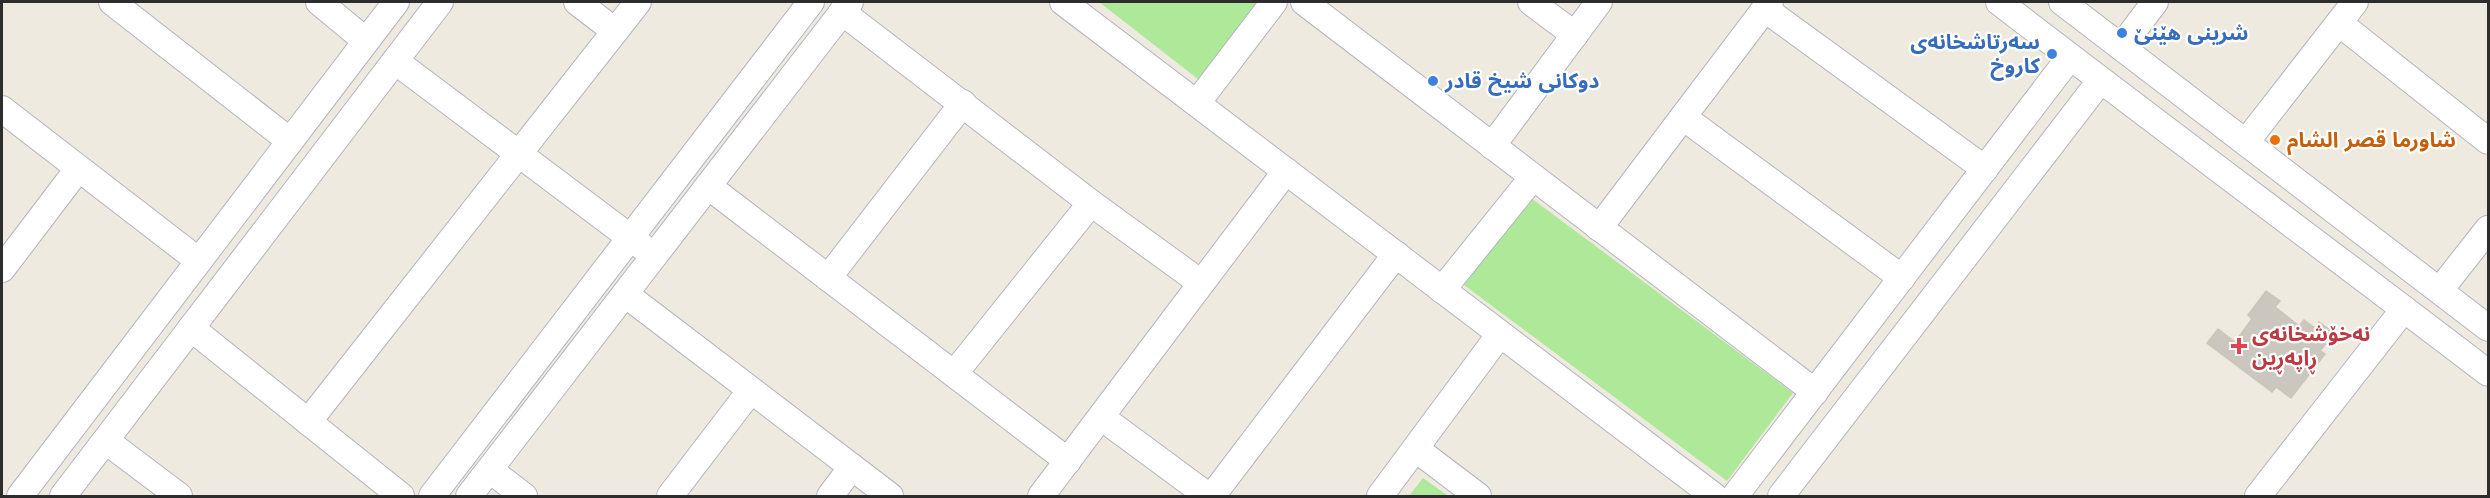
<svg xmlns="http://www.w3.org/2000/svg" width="2490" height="498" viewBox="0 0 2490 498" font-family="Jost,'Noto Sans Arabic',sans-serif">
	<rect width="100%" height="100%" fill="#efeadf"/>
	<g fill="#ade998">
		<polygon points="1099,2 1258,2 1198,79"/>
		<polygon points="1531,198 1793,393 1727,481 1464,285"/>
		<polygon points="1423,478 1448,496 1409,496"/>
	</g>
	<polygon fill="#cbc6be" stroke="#cbc6b8" stroke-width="1.5" points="2266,291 2280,301 2275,307 2299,326 2304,320 2315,328 2319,322 2334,333 2320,351 2325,354 2291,398 2276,387 2272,392 2207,343 2218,329 2235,342 2252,319 2248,315"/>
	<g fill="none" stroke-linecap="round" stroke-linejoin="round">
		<defs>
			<g id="minor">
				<polyline points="112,2 290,141"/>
				<polyline points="319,2 366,41"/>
				<polyline points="577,2 615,31"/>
				<polyline points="1063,2 1714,496"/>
				<polyline points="1304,2 1815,392"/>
				<polyline points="1531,2 1575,35"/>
				<path d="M 1999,2 C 2161,127 2326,249 2488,373"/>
				<polyline points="2062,2 2488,328"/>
				<polyline points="1765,9 1985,169"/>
				<polyline points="842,12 1091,203 1201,283"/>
				<polyline points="2339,23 2488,141"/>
				<polyline points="2121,47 2155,2"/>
				<polyline points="395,61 644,248"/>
				<polyline points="1197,103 1274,2"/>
				<polyline points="2,109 199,261"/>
				<polyline points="1683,117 1902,278"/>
				<polyline points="2246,142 2355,2"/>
				<polyline points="1492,146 1599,2"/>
				<polyline points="708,186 1068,461"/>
				<polyline points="1599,228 1770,2"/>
				<polyline points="2,269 78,169"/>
				<polyline points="828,278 963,103"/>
				<polyline points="1442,290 1533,177"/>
				<polyline points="2440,290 2488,229"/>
				<polyline points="625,294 890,496"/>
				<polyline points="191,328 401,496"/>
				<polyline points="954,374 1091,203"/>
				<polyline points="1101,417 1208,496"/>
				<polyline points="308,422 638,2"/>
				<polyline points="106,441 179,496"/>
				<polyline points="1416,449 1478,496"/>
				<polyline points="490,470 524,496"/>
				<polyline points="20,496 396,2"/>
				<polyline points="63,496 440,2"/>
				<polyline points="432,496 811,2"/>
				<polyline points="469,496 850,2"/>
				<polyline points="670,496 751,390"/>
				<polyline points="830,496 852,467"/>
				<polyline points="1041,496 1286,171"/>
				<polyline points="1212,496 1396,254"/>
				<polyline points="1380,496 1500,334"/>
				<polyline points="1735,496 2070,57"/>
				<polyline points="1781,496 2100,81"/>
				<polyline points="2258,496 2404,309"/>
			</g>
		</defs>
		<use href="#minor" stroke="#b3b4c1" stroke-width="28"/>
		<use href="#minor" stroke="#fff" stroke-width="26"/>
	</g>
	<g fill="#3f7fe0" stroke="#fff" stroke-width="2">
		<circle cx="2122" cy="33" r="6"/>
		<circle cx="2052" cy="54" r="6"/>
		<circle cx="1433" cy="81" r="6"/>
	</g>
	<circle fill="#e8710a" stroke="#fff" stroke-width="2" cx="2275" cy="140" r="6"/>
	<path fill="#e0444e" stroke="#fff" stroke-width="2" d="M2236 337h6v6h6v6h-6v6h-6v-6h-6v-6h6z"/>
	<g text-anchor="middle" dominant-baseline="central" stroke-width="4.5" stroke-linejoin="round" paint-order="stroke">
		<g font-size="21" font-weight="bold" fill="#366cbe" stroke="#fff" text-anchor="start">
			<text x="2134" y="33">شرینی هێنێ</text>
			<text x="2040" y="42" text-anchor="end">سەرتاشخانەی<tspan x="2040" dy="24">کاروخ</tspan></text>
			<text x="1445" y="81">دوکانی شیخ قادر</text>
		</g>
		<g font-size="21" font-weight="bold" fill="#c56008" stroke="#fff" text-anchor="start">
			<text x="2287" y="140">شاورما قصر الشام</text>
		</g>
		<g font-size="21" font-weight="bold" fill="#be3a42" stroke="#fff" text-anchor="start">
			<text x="2252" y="334">نەخۆشخانەی<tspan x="2252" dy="24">ڕاپەڕین</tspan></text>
		</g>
	</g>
	<rect width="2490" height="498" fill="none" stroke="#2d2d2d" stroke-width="6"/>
</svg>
